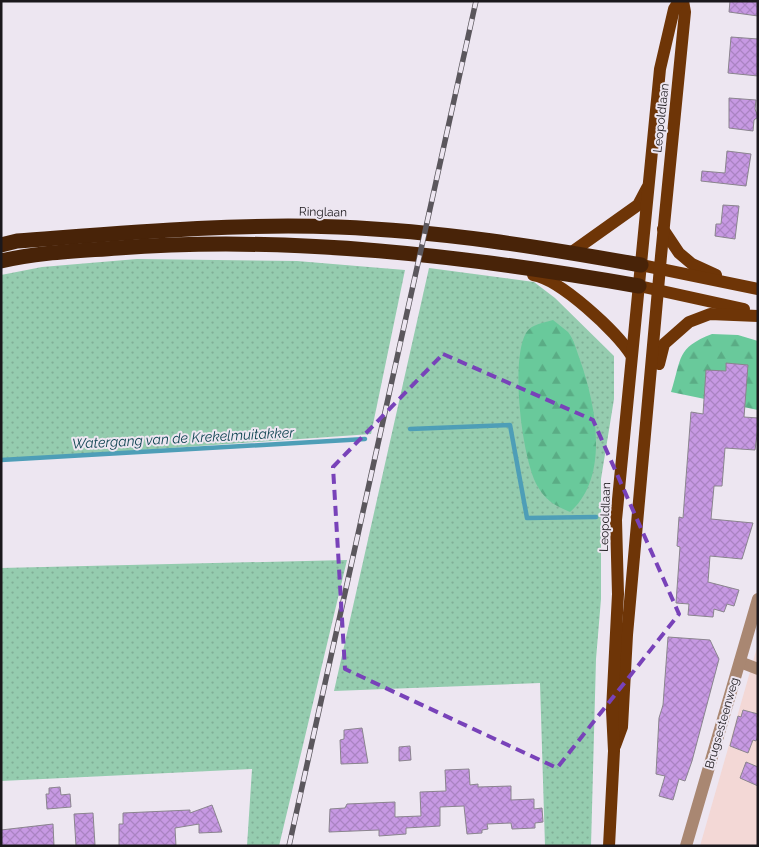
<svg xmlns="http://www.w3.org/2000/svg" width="759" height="847" viewBox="0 0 759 847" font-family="Raleway,sans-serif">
	<defs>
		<pattern id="grass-dots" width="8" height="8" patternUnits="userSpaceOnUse" patternTransform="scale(1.25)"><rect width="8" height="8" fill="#95ccaf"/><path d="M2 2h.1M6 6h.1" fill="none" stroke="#80ae96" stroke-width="1.8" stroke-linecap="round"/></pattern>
		<pattern id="forest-firs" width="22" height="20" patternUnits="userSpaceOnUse" patternTransform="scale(1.25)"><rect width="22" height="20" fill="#69c99b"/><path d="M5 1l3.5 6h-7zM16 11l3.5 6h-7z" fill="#5aac85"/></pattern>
		<pattern id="building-cross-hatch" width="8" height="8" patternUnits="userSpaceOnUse" patternTransform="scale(1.25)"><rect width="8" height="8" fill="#c799e3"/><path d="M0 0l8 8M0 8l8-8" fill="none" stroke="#aa83c2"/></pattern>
	</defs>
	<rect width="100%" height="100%" fill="#ede6f1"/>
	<polygon fill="#f3d8d6" points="758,644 758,846 700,846"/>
	<g fill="url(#grass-dots)">
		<polygon points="137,259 297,261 405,270 371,434 1,460 1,275 42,267"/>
		<polygon points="429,268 534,282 555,298 614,356 614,399 601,479 601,599 596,659 591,846 545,846 540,683 334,691"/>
		<polygon points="347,560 279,846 247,846 252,769 1,781 1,568"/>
	</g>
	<g fill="url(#forest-firs)">
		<path d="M 553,320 C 558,324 563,328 568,332 C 574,339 577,352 580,360 C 596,405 610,477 570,512 C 556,506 546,501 538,487 C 522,461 510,360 526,333 C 531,324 544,323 553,320 Z"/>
		<path d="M 712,334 L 738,335 L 758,341 L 758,410 L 671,392 C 682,358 676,348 712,334 Z"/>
	</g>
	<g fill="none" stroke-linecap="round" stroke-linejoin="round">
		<g stroke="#4e9eb7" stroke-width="4.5">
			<polyline points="410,429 510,425 527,518 596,517"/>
			<polyline points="1,460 365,439"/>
		</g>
	</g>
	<g fill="url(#building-cross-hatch)" stroke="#8a848e">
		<polygon points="730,1 758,1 758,16 729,12"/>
		<polygon points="731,37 758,39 758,76 728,73"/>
		<polygon points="729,98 756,100 755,109 758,117 754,120 753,131 729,128"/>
		<polygon points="727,151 751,154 746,186 701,181 702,171 725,173"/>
		<polygon points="723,205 739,206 735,239 715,236 716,224 721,224"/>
		<polygon points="726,363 748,365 744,417 758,418 758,426 755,450 725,448 722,486 714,486 711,519 753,523 742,559 710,556 708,582 739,590 734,606 727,604 724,612 714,609 713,617 688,615 689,604 676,603 680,547 677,546 679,517 683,518 691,412 703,414 706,370 726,371"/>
		<polygon points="668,637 710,640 719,659 692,761 685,781 679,779 673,800 659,796 665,776 656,774 659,718 663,705"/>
		<polygon points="743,710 758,714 758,735 756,741 753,740 748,753 730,746 738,716 741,717"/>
		<polygon points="362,728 368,763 341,764 340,740 344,739 344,730"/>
		<polygon points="410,746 411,760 399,761 399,747"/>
		<polygon points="746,762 758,767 758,786 740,778"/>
		<polygon points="469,769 470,785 478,784 478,787 511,786 511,800 534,799 534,809 542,808 543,822 535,823 535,828 512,829 511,823 487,824 488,829 482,830 482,833 467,834 464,806 440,807 440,826 406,828 406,834 379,836 379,830 329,832 330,809 345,808 347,804 395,802 395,817 421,816 420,792 446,791 445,770"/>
		<polygon points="60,787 61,795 70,794 71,807 47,809 46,794 49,794 49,788"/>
		<polygon points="212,805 222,832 199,833 199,824 175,828 176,846 119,846 119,824 123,824 123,813 190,810 190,813"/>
		<polygon points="93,813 95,845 76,846 74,814"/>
		<polygon points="53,824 54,846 1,846 1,830"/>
	</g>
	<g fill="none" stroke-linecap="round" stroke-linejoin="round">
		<g stroke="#a98772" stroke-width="12">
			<polyline points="740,662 758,669"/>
			<polyline points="686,846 758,599"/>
		</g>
		<g stroke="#6e3507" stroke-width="12">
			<polyline points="663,229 679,253 692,264 716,275"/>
			<polyline points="572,252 638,205 647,188"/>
			<polyline points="641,265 758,289"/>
			<path d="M 533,275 C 560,279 617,332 631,355"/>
			<polyline points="639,286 744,309"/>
			<polyline points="659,364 664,344 689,322 710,314 758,316"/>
			<polyline points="615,746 622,727 627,635 661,256 685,12 683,1"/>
			<polyline points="609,846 614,751 612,710 618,594 616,520 660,69 674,9 679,1"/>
		</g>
		<g stroke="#482308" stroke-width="15">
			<path d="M 1,245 L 17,241 C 124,233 231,223 338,227 C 440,231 541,247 641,265"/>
			<path d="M 1,261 C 40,252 79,251 118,248 C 292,235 467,256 639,286"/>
		</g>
		<defs>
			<polyline id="rail" points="289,846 476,1"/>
		</defs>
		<use href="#rail" stroke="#5b575d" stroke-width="5.5"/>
		<use href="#rail" stroke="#ede6f1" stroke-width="4" stroke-dasharray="11" stroke-linecap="butt"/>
	</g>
	<path fill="none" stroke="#7842b9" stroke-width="4" stroke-dasharray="10 6" stroke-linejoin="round" d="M 443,354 L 593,420 L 679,614 L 557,768 L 345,669 L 333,467 Z"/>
	<g text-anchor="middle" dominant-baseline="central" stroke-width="4" stroke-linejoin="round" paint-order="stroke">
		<g font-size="12" fill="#1b181c" stroke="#ede6f1">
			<text transform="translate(661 118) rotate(-84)">Leopoldlaan</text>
			<text transform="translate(323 212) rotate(1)">Ringlaan</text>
			<text transform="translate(605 517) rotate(-88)">Leopoldlaan</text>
			<text transform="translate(722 723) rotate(-74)">Brugsesteenweg</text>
		</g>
		<g font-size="14" font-style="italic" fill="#0f4451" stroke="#ede6f1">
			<text transform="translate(183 438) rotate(-3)">Watergang van de Krekelmuitakker</text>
		</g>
	</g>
	<rect width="759" height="847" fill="none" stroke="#1b181c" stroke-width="5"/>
</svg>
